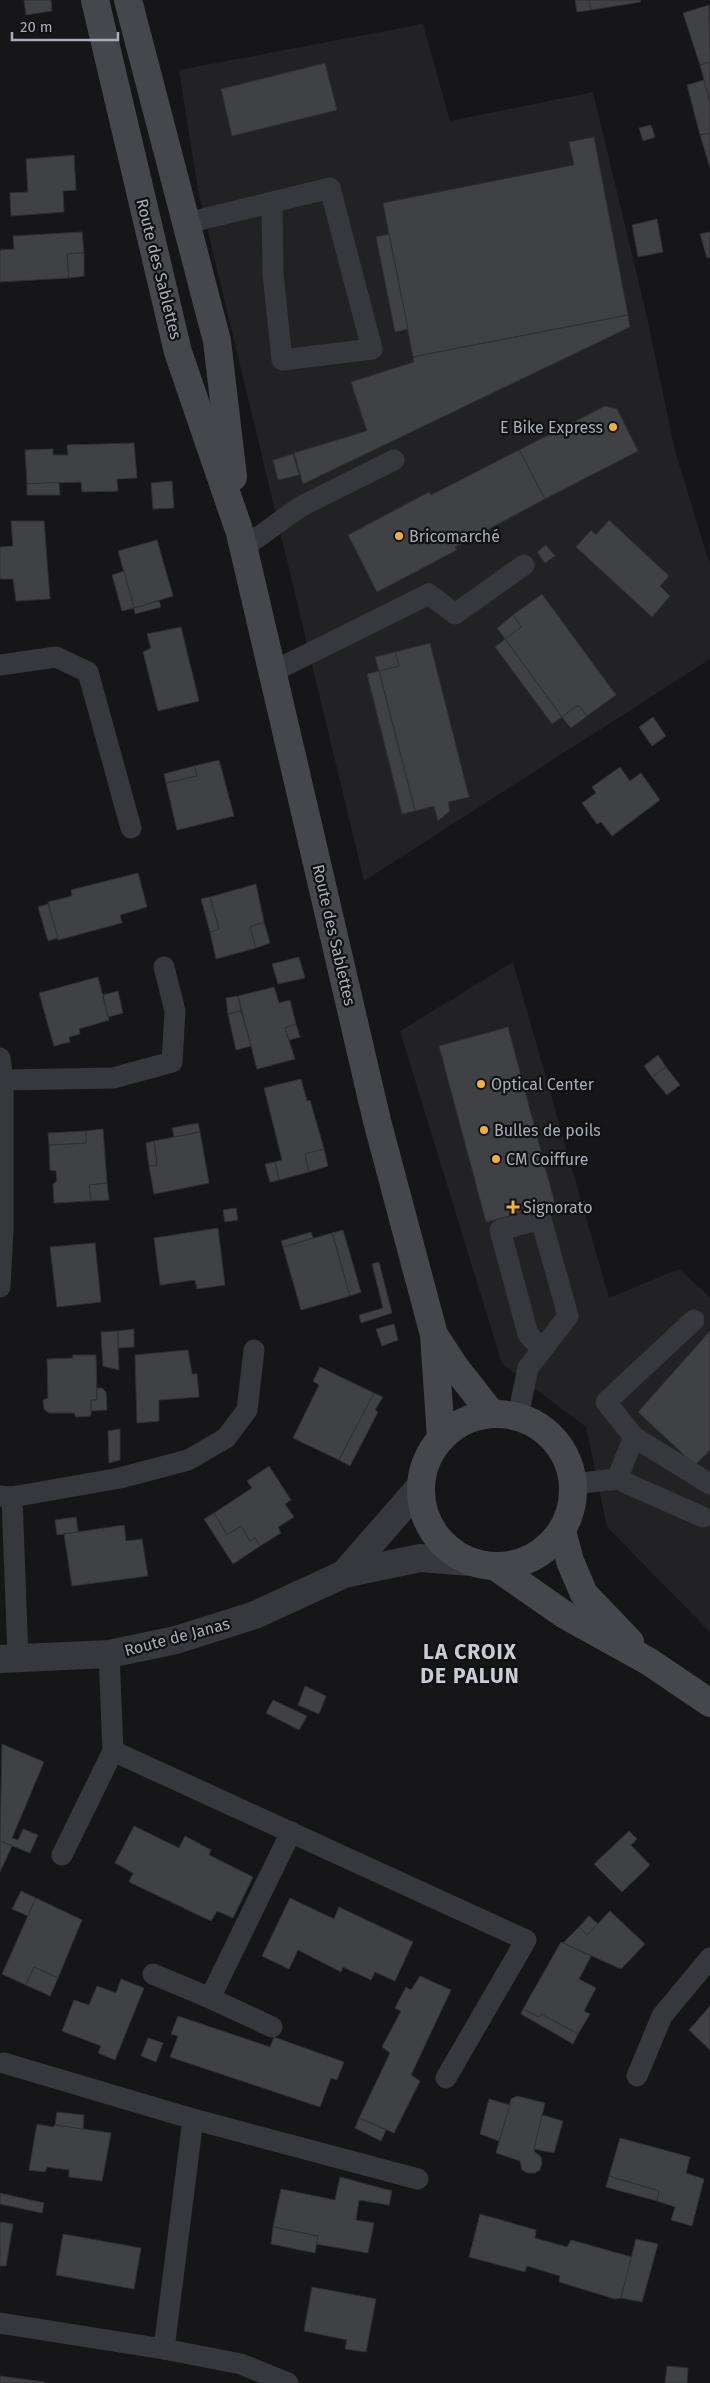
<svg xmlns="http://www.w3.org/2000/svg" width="710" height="2383" viewBox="0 0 710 2383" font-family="'Fira Sans',sans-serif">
	<rect width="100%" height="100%" fill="#161618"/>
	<g fill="#222225">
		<polygon points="423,24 450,121 593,92 647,317 675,451 710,565 710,659 364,881 198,190 179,70"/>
		<polygon points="513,962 609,1298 679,1269 710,1297 710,1632 607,1527 586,1427 502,1364 400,1031"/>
	</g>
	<g fill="#404145" stroke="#303034">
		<polygon points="24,0 51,0 52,11 26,15"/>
		<polygon points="575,0 589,0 591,10 577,12"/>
		<polygon points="589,0 640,0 641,2 591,10"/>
		<polygon points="709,5 710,62 700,65 683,13"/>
		<polygon points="710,62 710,103 700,65"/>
		<polygon points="325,63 337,110 232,136 221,89"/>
		<polygon points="704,80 710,103 710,133 700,135 687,85"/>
		<polygon points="651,125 655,137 643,141 639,128"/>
		<polygon points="710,133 710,168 700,135"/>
		<polygon points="594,137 628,315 413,357 383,203 574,165 569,142"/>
		<polygon points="74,155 76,190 63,191 64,212 11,216 10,193 28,192 26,159"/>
		<polygon points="657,219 663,252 638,257 632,225"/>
		<polygon points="82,232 84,253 67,254 69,278 0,282 0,250 14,249 13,236"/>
		<polygon points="710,232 710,257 707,258 700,234"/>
		<polygon points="389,234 408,329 395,332 376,237"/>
		<polygon points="84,253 84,276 69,278 67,254"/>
		<polygon points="628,315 630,327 303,484 294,453 367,431 351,382 414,362 413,357"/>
		<polygon points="605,406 617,409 638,451 545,499 519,450"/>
		<polygon points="134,443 137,478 117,479 118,491 82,492 81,482 27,484 25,450 53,449 53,455 68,455 67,445"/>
		<polygon points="519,450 545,499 455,547 457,550 377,592 348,535 429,492 431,495"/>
		<polygon points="293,454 299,475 278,480 273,460"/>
		<polygon points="172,481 174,508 153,509 151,483"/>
		<polygon points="59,482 60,495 27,495 27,484"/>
		<polygon points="609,520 669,576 660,586 670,596 652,617 576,547 591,530 596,535"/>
		<polygon points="11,521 44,521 50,599 16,601 13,579 0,579 0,547 13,546"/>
		<polygon points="157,540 173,596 134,608 118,551"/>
		<polygon points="546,545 555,556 545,563 537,552"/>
		<polygon points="124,571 134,608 122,611 112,575"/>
		<polygon points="542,594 616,695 587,716 578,705 562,717 505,639 521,627 513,615"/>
		<polygon points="159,601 161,607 135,614 134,608"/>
		<polygon points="513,615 521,627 505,639 497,628"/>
		<polygon points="181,627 199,701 158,711 143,652 151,648 147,634"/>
		<polygon points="505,639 562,717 552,724 495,647"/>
		<polygon points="430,643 469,797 448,802 450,811 438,821 434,806 415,811 379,671 399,666 395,652"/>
		<polygon points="395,652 399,666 379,671 375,657"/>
		<polygon points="379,671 415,811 402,814 367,674"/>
		<polygon points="578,705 587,716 571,728 562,717"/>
		<polygon points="653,717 666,736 652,746 639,727"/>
		<polygon points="219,760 234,816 177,830 166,783 197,776 194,766"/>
		<polygon points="194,766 197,776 166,783 164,774"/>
		<polygon points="620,767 630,781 641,773 660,800 612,836 601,822 597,824 582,803 596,793 592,787"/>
		<polygon points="138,873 147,907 120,915 122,923 58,940 48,902 72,896 71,890"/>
		<polygon points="256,884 264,922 250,927 256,948 216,959 210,932 219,929 210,897"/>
		<polygon points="210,897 219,929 210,932 201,899"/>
		<polygon points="48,904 58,938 48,941 38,907"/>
		<polygon points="264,922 270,943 256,948 250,927"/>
		<polygon points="299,957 305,978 278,984 272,964"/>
		<polygon points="98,977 109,1020 79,1029 80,1034 69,1037 70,1042 54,1046 39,993"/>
		<polygon points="274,987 279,1003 290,1000 296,1024 285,1028 295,1059 257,1069 238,996"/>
		<polygon points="118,991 123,1013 108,1017 103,995"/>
		<polygon points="238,996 241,1011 228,1014 226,998"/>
		<polygon points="241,1011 251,1046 236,1050 228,1014"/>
		<polygon points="296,1024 300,1037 289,1040 285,1028"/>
		<polygon points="508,1027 555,1204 486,1222 439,1046"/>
		<polygon points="658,1055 666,1067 652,1077 644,1066"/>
		<polygon points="666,1067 680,1085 667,1095 652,1077"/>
		<polygon points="301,1079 307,1101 310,1100 324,1149 305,1154 309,1172 279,1180 275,1162 282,1160 264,1088"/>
		<polygon points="198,1123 200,1132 174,1137 172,1128"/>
		<polygon points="103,1129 107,1183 89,1185 91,1201 54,1203 53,1184 57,1181 56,1171 50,1170 49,1145 86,1143 86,1131"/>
		<polygon points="86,1131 86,1143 49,1145 48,1133"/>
		<polygon points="200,1132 209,1183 154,1194 149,1166 157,1165 154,1141"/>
		<polygon points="154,1141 157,1165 149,1166 146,1143"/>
		<polygon points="324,1149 328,1166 309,1172 305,1154"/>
		<polygon points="275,1162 279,1180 270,1182 265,1164"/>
		<polygon points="107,1183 109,1200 91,1201 89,1185"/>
		<polygon points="236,1208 238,1220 225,1222 223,1210"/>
		<polygon points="218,1228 225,1285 197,1289 195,1280 160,1285 154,1238"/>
		<polygon points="343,1230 361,1292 350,1296 332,1233"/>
		<polygon points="311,1232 313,1238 283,1247 281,1241"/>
		<polygon points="332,1233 350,1296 301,1310 283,1247"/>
		<polygon points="95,1243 101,1302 57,1307 50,1247"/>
		<polygon points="379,1262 392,1313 361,1323 359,1315 383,1308 372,1264"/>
		<polygon points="394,1324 398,1340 382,1346 376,1329"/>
		<polygon points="134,1329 134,1347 118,1348 118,1331"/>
		<polygon points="118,1331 118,1348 119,1370 103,1366 101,1332"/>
		<polygon points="710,1331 710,1450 695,1465 638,1412"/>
		<polygon points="188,1350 192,1374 197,1374 199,1397 159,1400 159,1421 137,1423 135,1355"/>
		<polygon points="73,1355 96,1355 97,1400 91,1400 91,1416 76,1417 74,1413 49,1413 44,1409 43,1400 48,1398 47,1359 73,1358"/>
		<polygon points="320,1367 374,1393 339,1460 293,1438 319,1385 313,1381"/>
		<polygon points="97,1388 102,1388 106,1392 107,1410 91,1411 91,1400 97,1400"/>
		<polygon points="374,1393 383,1397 375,1410 378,1412 350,1466 339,1460"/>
		<polygon points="120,1429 120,1460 109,1463 108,1431"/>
		<polygon points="269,1466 291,1500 285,1504 294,1517 278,1527 281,1533 260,1546 255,1538 250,1541 241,1526 227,1535 214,1513 252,1488 247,1481"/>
		<polygon points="214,1513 227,1535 241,1526 250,1541 255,1538 260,1546 233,1564 204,1519"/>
		<polygon points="76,1517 78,1532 57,1535 55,1520"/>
		<polygon points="124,1525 126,1541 142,1539 148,1576 72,1586 64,1534"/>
		<polygon points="305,1686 326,1696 319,1714 298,1705"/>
		<polygon points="273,1700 307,1716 299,1730 266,1713"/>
		<polygon points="2,1744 44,1762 12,1838 18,1840 23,1829 38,1835 30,1853 0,1841"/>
		<polygon points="134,1826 179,1848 185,1836 211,1850 209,1855 253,1877 233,1918 217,1911 211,1921 129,1882 133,1873 115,1863"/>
		<polygon points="629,1831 637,1839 631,1845 650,1865 622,1892 594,1864"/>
		<polygon points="0,1841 12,1846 0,1872"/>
		<polygon points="21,1891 36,1898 28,1916 12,1909"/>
		<polygon points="36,1898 82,1920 58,1978 34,1967 26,1985 2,1974"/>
		<polygon points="290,1898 334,1919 339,1907 413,1942 395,1981 375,1972 371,1980 343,1967 341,1972 298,1950 289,1969 262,1956"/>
		<polygon points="610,1911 645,1944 621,1969 563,1943 579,1927 587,1935"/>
		<polygon points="589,1916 598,1924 587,1935 579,1927"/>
		<polygon points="561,1942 591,1956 579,1979 596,1988 584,2011 590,2014 578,2034 541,2014 539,2017 523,2009"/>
		<polygon points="34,1967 58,1978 50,1996 26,1985"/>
		<polygon points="420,1976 451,1990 411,2075 420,2081 394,2133 359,2118 390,2053 382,2047 401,2011 395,2008 406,1987 411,1990"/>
		<polygon points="121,1979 144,1988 115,2060 98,2053 101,2046 62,2031 74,2000 89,2005 97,1986 116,1993"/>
		<polygon points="710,2006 710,2050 689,2030"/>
		<polygon points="523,2009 539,2017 541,2014 578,2034 573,2044 521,2014"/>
		<polygon points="178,2016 270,2047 274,2037 344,2062 337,2080 331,2078 320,2107 170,2057 178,2036 171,2034"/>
		<polygon points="148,2038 163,2043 156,2062 141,2056"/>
		<polygon points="517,2096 545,2103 534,2151 541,2157 542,2162 540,2170 535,2173 528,2173 522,2170 520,2161 496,2153 511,2099"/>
		<polygon points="489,2099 510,2105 499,2141 480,2134"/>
		<polygon points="57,2112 84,2115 83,2130 55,2125"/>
		<polygon points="542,2115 563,2121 554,2153 534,2149"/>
		<polygon points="359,2118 386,2130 381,2141 355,2128"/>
		<polygon points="37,2124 53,2127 55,2125 111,2133 102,2181 69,2177 69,2170 47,2167 45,2172 29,2170"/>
		<polygon points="620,2138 690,2157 686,2173 704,2179 692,2226 671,2220 675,2207 657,2201 659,2191 609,2176"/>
		<polygon points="609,2176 659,2191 657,2201 606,2187"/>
		<polygon points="340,2177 392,2191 389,2205 359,2200 356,2220 374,2223 368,2253 316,2244 318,2236 273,2227 281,2189 335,2200"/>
		<polygon points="0,2193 44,2203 42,2213 0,2204"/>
		<polygon points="480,2214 536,2230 535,2238 567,2247 571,2240 632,2257 621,2298 615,2299 559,2282 560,2276 527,2266 525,2272 469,2257"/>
		<polygon points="0,2222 13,2224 6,2266 0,2266"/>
		<polygon points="273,2227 318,2236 315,2253 271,2244"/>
		<polygon points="63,2234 141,2248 134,2289 56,2275"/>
		<polygon points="636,2239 658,2244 642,2302 621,2298"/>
		<polygon points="312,2287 376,2299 366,2352 345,2349 347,2340 304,2331"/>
		<polygon points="667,2366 688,2368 687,2383 665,2383"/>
		<polygon points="0,2376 44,2382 44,2383 0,2383"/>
	</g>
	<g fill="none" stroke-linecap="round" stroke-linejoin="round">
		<g stroke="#37383d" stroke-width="21">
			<polyline points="187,223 330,188 372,349 282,360 273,274 272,203"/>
			<polyline points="243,548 300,507 394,460"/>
			<polyline points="0,665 56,657 88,672 131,828"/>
			<polyline points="272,672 429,594 455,614 524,565"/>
			<polyline points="0,1058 3,1080 3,1229 0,1287"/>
			<polyline points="3,1080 113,1078 172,1062 175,1011 164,967"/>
			<polyline points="518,1416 528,1368 568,1316 541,1219 500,1230 528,1334 542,1350"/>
			<polyline points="634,1437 710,1484"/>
			<polyline points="617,1479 634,1437 606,1402 694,1320"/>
			<polyline points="573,1484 617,1479 703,1517"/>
			<polyline points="0,1496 12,1497 120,1478 188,1460 226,1438 247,1410 254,1350"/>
			<polyline points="12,1497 18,1658"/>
			<polyline points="109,1654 113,1751 526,1940 446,2078"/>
			<polyline points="62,1855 113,1751"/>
			<polyline points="153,1974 210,1998 272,2027"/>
			<polyline points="210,1998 291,1832"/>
			<polyline points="4,2063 193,2119 418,2179"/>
			<polyline points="637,2076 662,2016 710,1958"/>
			<polyline points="0,2323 164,2349 241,2364 288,2383"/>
			<polyline points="164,2349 193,2119"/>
		</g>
		<g stroke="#37383d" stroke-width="28">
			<polyline points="344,1574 420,1487"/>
			<polyline points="0,1659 109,1654 176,1640 255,1615 344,1574 420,1558 471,1562"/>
		</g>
		<g stroke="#45474d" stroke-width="28">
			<polyline points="95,0 178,352 240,533 377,1121 434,1335 441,1438"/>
			<polyline points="128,0 217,341 233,477"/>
			<polyline points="436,1338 455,1367 491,1413"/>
			<circle cx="497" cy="1490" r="76"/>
			<polyline points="562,1531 570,1561 584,1594 630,1642"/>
			<polyline points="496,1567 565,1615 648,1661 710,1703"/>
		</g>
	</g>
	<g fill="#f2b134" stroke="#111113" stroke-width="2">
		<circle cx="613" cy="427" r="5"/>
		<circle cx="399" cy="536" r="5"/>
		<circle cx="481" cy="1084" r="5"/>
		<circle cx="484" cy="1130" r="5"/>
		<circle cx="496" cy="1159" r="5"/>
		<path d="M510.5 1199.5h5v5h5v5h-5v5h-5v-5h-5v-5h5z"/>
	</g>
	<g text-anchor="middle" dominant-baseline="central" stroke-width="4.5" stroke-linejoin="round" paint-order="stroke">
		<g font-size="16" fill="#a8adb8" stroke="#111113">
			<text transform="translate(159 269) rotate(76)">Route des Sablettes</text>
			<text transform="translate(334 935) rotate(77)">Route des Sablettes</text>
			<text transform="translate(177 1637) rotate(-15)">Route de Janas</text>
		</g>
		<g font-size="16" fill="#a8adb8" stroke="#111113" text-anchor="start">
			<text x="603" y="427" text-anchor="end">E Bike Express</text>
			<text x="409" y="536">Bricomarché</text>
			<text x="491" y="1084">Optical Center</text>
			<text x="494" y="1130">Bulles de poils</text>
			<text x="506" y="1159">CM Coiffure</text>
			<text x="523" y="1207">Signorato</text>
		</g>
		<g font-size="21" font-weight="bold" letter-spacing="1" fill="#c9ccd4" stroke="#111113">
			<text x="470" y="1652">LA CROIX<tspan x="470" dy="24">DE PALUN</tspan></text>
		</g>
	</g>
	<path d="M12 32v8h106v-8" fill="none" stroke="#a8adb8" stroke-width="2.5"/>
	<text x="20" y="32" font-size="15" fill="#a8adb8" stroke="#111113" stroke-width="4" paint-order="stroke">20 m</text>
</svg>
